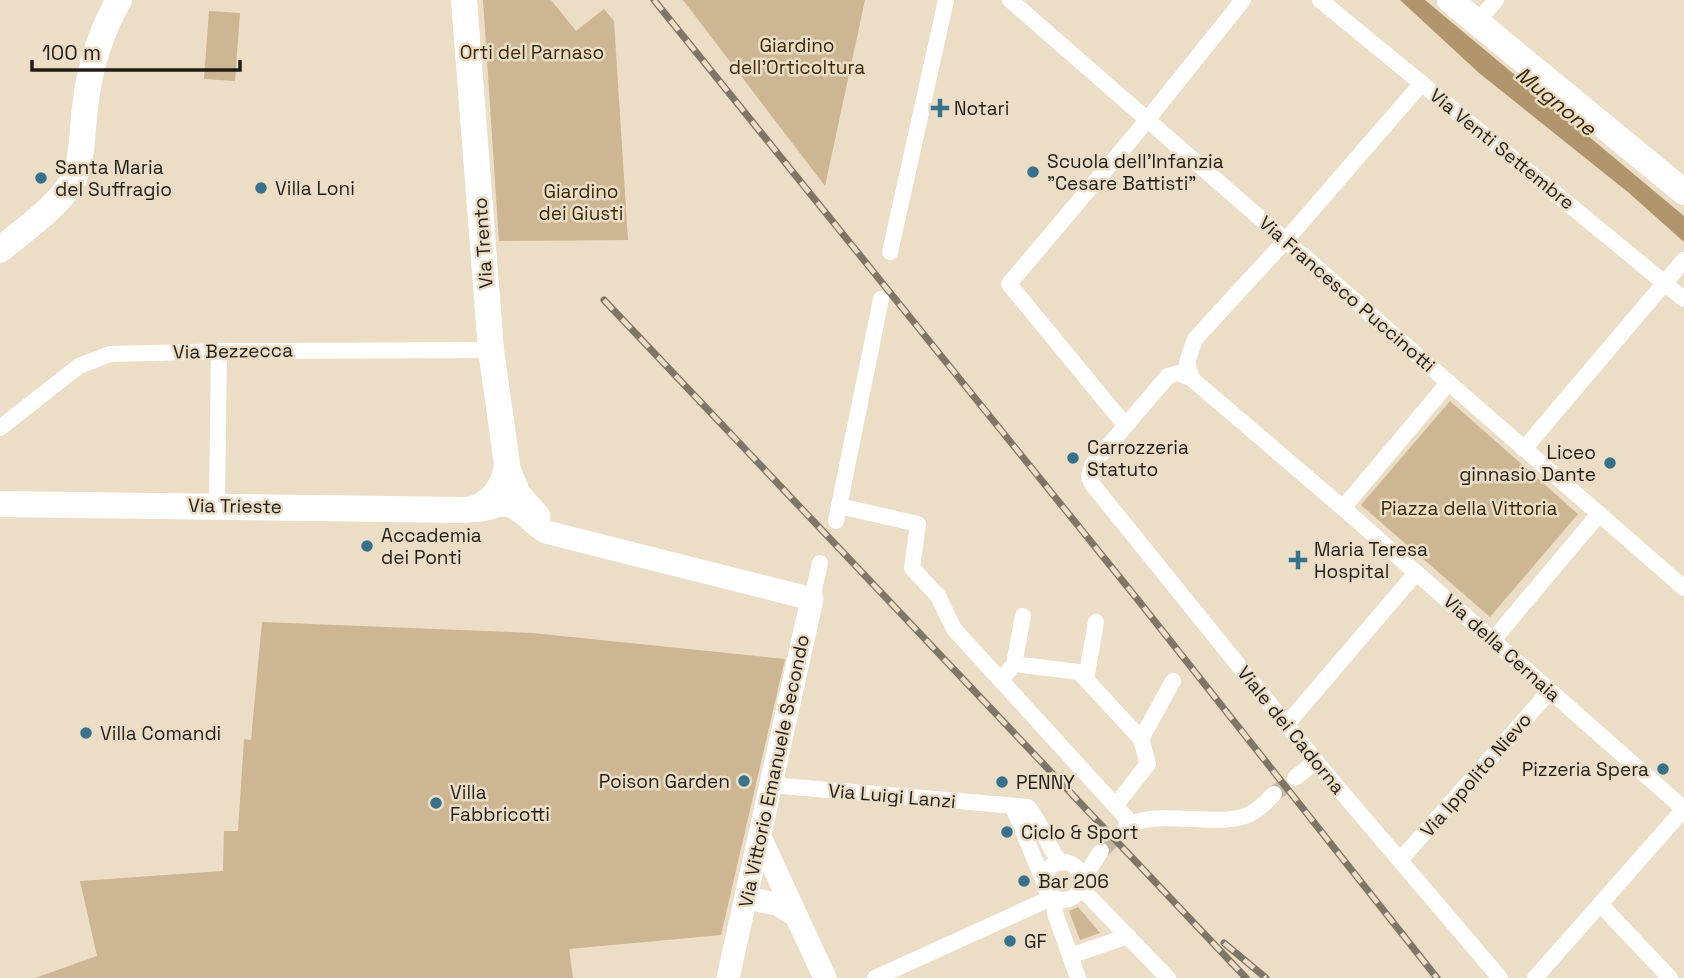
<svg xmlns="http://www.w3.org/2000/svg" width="1684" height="978" viewBox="0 0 1684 978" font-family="'Space Grotesk',sans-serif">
	<rect width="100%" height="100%" fill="#ecddc6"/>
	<g fill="#ccb693">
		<polygon points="483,0 551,0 576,31 604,9 614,21 628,240 499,241"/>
		<polygon points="683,0 865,0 825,186"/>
		<polygon points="209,11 240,13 235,81 204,79"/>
		<polygon points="1450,401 1578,514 1490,617 1361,505"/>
		<polygon points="262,622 532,633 785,659 721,935 569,949 573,978 35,978 97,956 80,881 223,871 224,831 238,831 244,739 251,740"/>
		<polygon points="1078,907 1100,933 1080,940 1069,911"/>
	</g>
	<polygon fill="#b0966c" points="1400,0 1425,0 1684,216 1684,242 1629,193 1479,73"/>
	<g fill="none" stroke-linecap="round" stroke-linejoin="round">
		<g stroke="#c4b7a3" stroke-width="16" stroke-dasharray="16 8" stroke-linecap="butt">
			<polyline points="1274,794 1295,778"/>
			<polyline points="1101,851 1124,829"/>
		</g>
		<g stroke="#fff" stroke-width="16">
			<polyline points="1010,0 1684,588"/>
			<polyline points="1320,0 1684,299"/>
			<polyline points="1477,22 1496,0"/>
			<polyline points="890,252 946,0"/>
			<polyline points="1192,379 1187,362 1195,339 1286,240 1422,83"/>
			<polyline points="1125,425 1009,284 1139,130 1243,0"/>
			<polyline points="0,428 79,366 110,354 232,351 491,350"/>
			<polyline points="1524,449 1684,260"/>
			<polyline points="217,505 219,351"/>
			<polyline points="839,506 918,524 912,568 938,596 954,629 1131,823"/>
			<polyline points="1343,508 1449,382"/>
			<polyline points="836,521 881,299"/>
			<polyline points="812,599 820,563"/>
			<polyline points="1493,640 1599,514"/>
			<polyline points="1014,664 1023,616"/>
			<polyline points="1002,679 1014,664 1079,672 1141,739"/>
			<polyline points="1086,679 1096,622"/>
			<polyline points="1287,724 1416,573"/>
			<polyline points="1295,778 1316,761"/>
			<path d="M 770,785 L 1028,807 C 1043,824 1046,846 1061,863"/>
			<polyline points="1115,806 1148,764 1141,739 1173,681"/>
			<polyline points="1013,807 1044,882"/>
			<path d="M 1124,829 C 1149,806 1215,829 1248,815 C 1259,810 1266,802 1274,794"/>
			<polyline points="1401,859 1550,691"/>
			<circle cx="1063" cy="881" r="19"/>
			<polyline points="1081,882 1101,851"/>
			<polyline points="1080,887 1168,978"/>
			<polyline points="1055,898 1055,913 1078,978"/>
			<polyline points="1600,904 1670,978"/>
			<polyline points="1070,956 1128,936"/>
			<polyline points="875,978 1053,897"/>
			<polyline points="1500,978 1328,776 1092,484 1089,476 1092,465 1168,376 1179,373 1192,379 1343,508 1684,809"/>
			<polyline points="1535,978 1684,809"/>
		</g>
		<g stroke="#fff" stroke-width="23">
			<polyline points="507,464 519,493 539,516"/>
			<path d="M 473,510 C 485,512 491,506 502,505 C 518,503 532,525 546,532 L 812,599 L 728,978"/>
			<polyline points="760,837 825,978"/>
			<polyline points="747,898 777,904 795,915"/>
		</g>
		<g stroke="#fff" stroke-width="26">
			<polyline points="1450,0 1684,192"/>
			<path d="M 0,250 C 22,231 62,204 74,178 C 83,157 82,130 85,108 C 89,70 100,33 119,0"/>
			<path d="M 0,504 L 464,510 C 489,509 505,487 507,464 L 491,350 L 464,0"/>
		</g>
		<defs>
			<g id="rail">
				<polyline points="654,0 1138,600 1437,978"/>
				<polyline points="604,300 1246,978"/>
				<polyline points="1224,943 1266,978"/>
			</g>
		</defs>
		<use href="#rail" stroke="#807667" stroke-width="7"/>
		<use href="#rail" stroke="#ecddc6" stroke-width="4.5" stroke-dasharray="13" stroke-linecap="butt"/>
	</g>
	<g fill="#38718b" stroke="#ecddc6" stroke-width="2.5">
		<path d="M936.5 97.5h7v7h7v7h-7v7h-7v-7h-7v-7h7z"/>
		<circle cx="1033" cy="172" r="7"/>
		<circle cx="41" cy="178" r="7"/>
		<circle cx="261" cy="188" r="7"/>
		<circle cx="1073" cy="458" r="7"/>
		<circle cx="1610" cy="463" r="7"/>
		<circle cx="367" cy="546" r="7"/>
		<path d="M1294.5 549.5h7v7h7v7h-7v7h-7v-7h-7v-7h7z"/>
		<circle cx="86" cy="733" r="7"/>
		<circle cx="1663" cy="769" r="7"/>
		<circle cx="744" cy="781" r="7"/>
		<circle cx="1002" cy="782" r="7"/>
		<circle cx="436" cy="803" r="7"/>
		<circle cx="1007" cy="832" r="7"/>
		<circle cx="1024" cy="881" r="7"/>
		<circle cx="1010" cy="941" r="7"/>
	</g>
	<g text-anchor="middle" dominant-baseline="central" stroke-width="5" stroke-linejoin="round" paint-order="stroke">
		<g font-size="19" fill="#3b2904" stroke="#ecddc6">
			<text x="797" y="45">Giardino<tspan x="797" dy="22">dell'Orticoltura</tspan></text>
			<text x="532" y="52">Orti del Parnaso</text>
			<text x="581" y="191">Giardino<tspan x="581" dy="22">dei Giusti</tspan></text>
			<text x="1469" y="508">Piazza della Vittoria</text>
		</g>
		<g font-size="19" fill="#231e15" stroke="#ecddc6" text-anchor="start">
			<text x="954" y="108">Notari</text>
			<text x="1047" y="161">Scuola dell'Infanzia<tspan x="1047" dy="22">"Cesare Battisti"</tspan></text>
			<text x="55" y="167">Santa Maria<tspan x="55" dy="22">del Suffragio</tspan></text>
			<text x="275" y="188">Villa Loni</text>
			<text x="1087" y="447">Carrozzeria<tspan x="1087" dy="22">Statuto</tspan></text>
			<text x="1596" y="452" text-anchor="end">Liceo<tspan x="1596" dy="22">ginnasio Dante</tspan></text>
			<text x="381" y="535">Accademia<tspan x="381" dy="22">dei Ponti</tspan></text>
			<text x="1314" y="549">Maria Teresa<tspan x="1314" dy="22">Hospital</tspan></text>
			<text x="100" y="733">Villa Comandi</text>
			<text x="1649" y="769" text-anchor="end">Pizzeria Spera</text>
			<text x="730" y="781" text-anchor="end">Poison Garden</text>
			<text x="1016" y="782">PENNY</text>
			<text x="450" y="792">Villa<tspan x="450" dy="22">Fabbricotti</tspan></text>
			<text x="1021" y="832">Ciclo &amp; Sport</text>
			<text x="1038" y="881">Bar 206</text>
			<text x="1024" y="941">GF</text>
		</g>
		<g font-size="19" fill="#231e15" stroke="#ecddc6">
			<text transform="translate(1502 149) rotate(39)">Via Venti Settembre</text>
			<text transform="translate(483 243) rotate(-94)">Via Trento</text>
			<text transform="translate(1347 294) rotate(41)">Via Francesco Puccinotti</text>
			<text transform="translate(233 351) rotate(-1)">Via Bezzecca</text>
			<text transform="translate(235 506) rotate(1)">Via Trieste</text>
			<text transform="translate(1502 648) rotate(42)">Via della Cernaia</text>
			<text transform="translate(1291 730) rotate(51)">Viale dei Cadorna</text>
			<text transform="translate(774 771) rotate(-78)">Via Vittorio Emanuele Secondo</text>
			<text transform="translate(1476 775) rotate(-49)">Via Ippolito Nievo</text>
			<text transform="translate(892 796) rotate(5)">Via Luigi Lanzi</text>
		</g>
		<g font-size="21" font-style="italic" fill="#3b2904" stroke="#ecddc6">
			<text transform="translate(1556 101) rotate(39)">Mugnone</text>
		</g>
	</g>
	<path d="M32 60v10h208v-10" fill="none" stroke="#231e15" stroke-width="3.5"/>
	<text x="42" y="60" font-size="21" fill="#231e15" stroke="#ecddc6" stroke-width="5" paint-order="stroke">100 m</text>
</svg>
